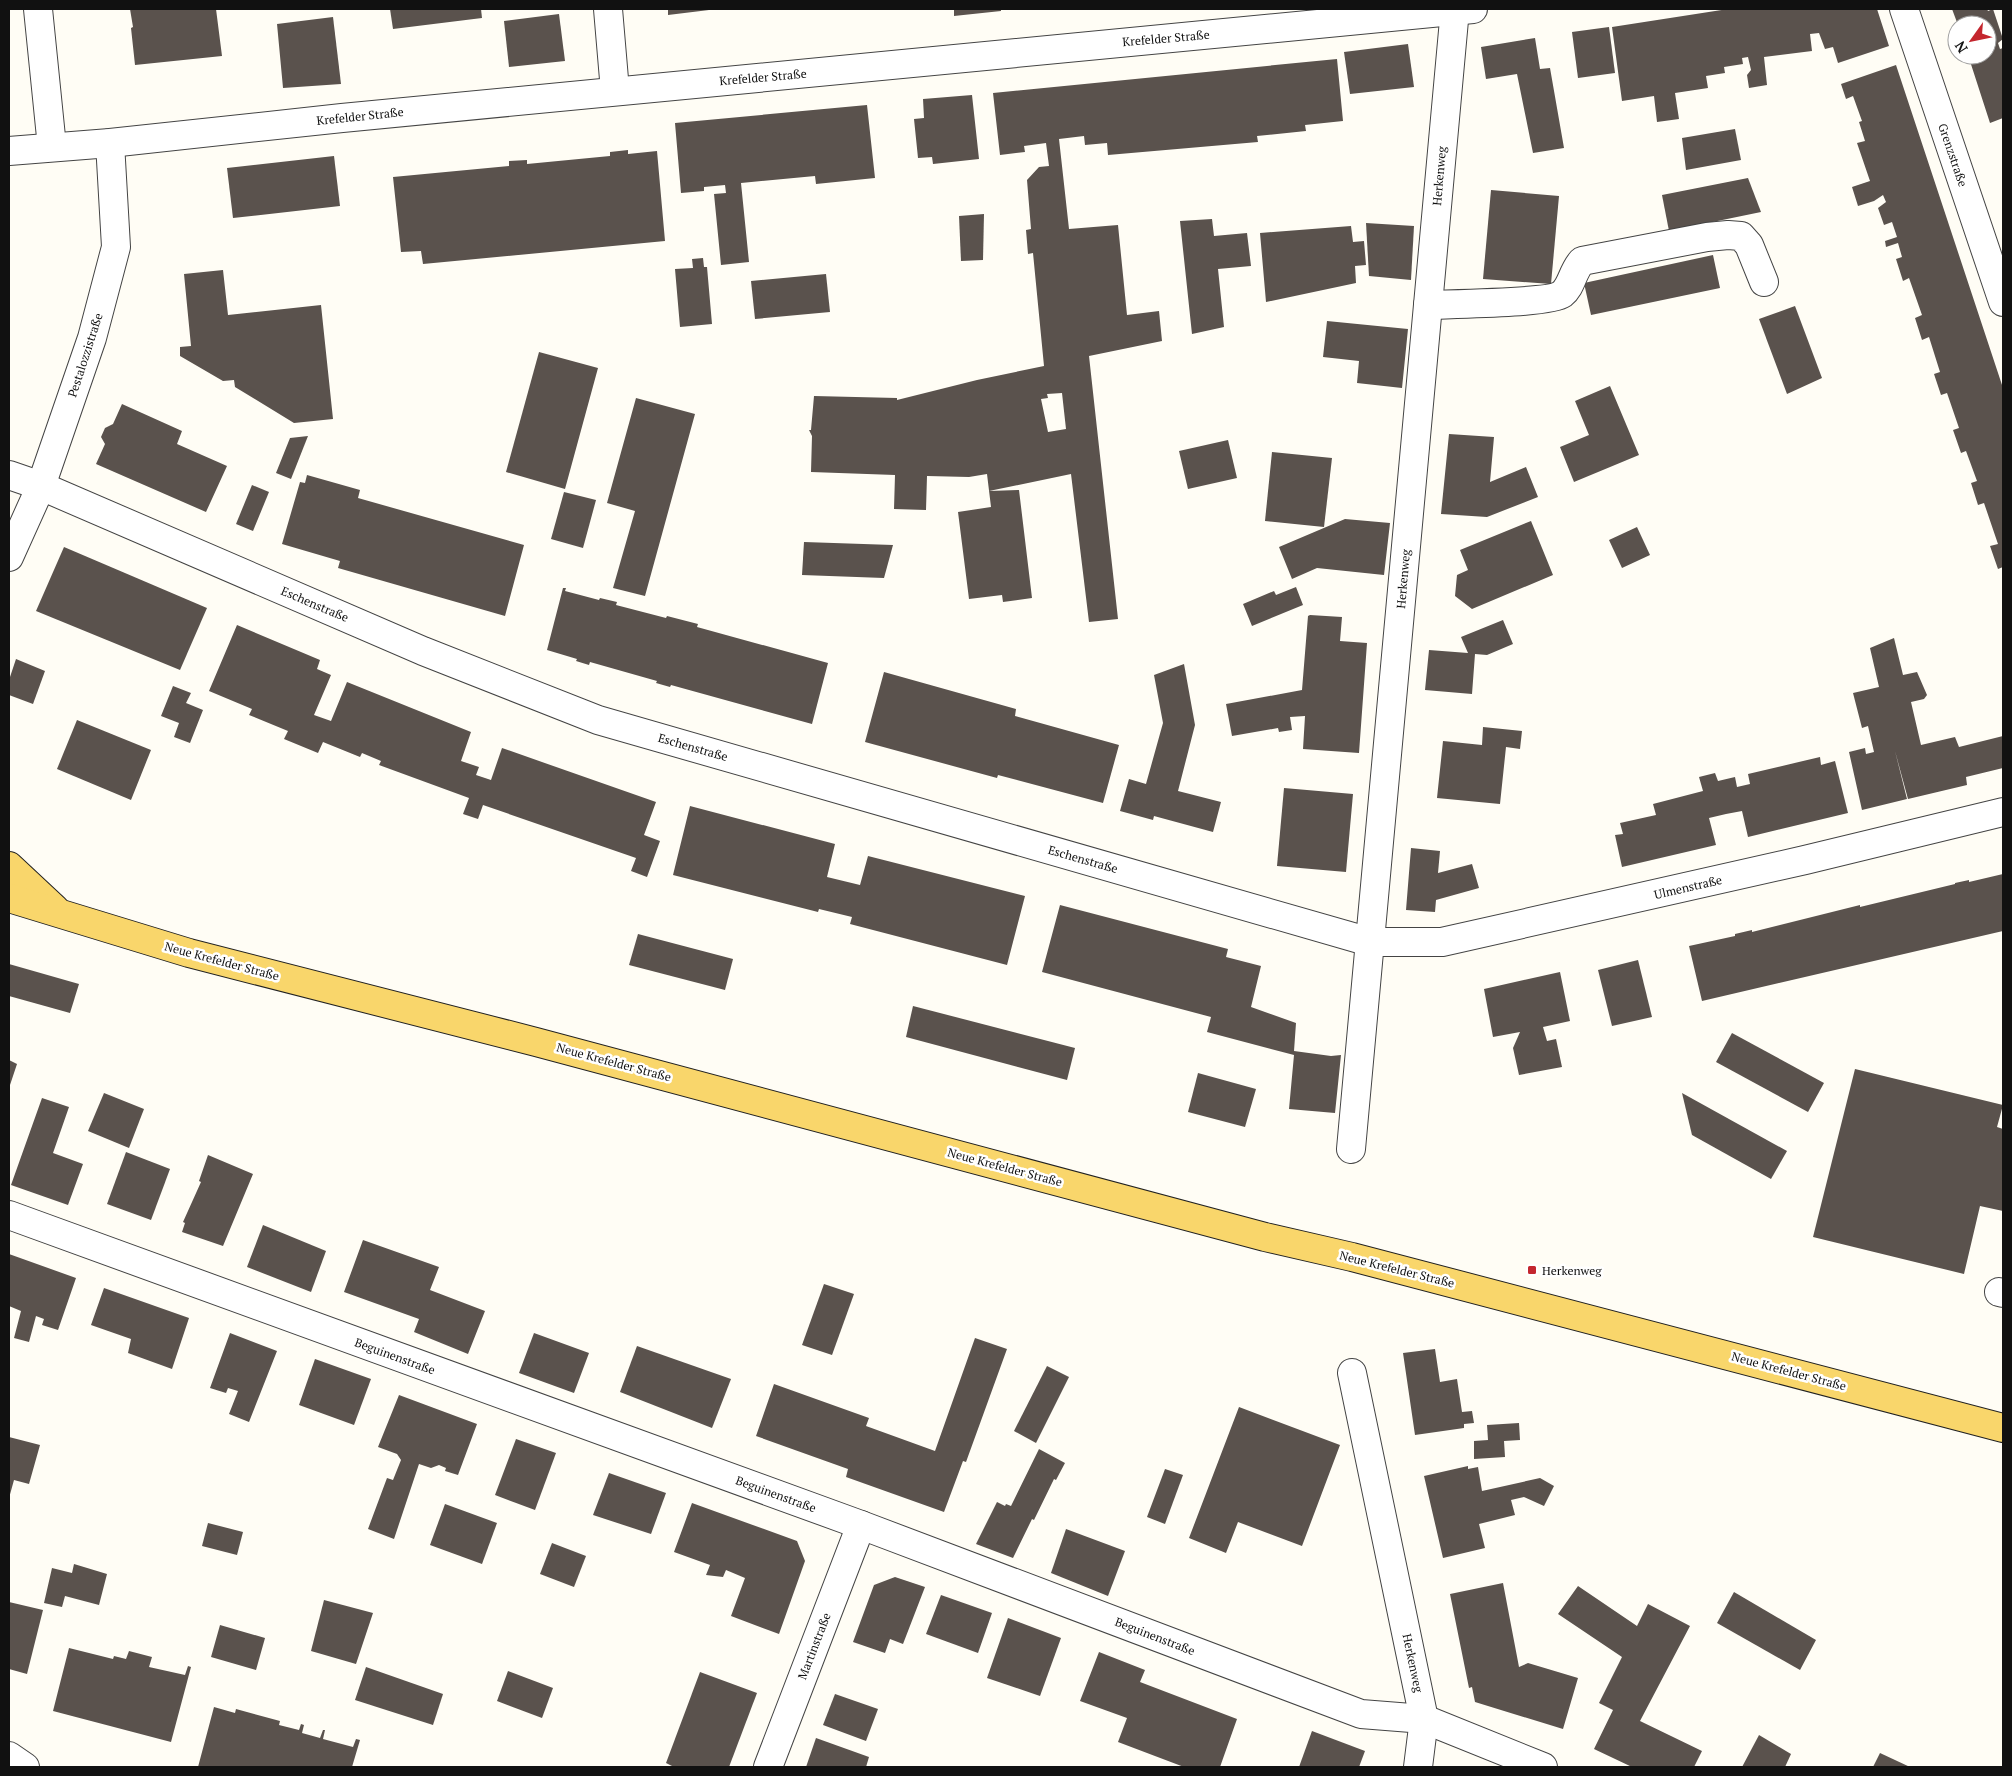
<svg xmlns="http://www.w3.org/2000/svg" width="2012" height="1776" viewBox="0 0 2012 1776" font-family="'PT Serif',serif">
	<rect width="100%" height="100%" fill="#fffdf5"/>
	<g fill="#5a524d" fill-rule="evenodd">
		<polygon points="130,9 216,9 222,56 135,65 131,28 133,27"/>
		<polygon points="390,9 481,9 482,18 393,29"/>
		<polygon points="668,9 709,9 709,10 668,15"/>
		<polygon points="954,9 1001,9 1001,11 954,16"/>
		<polygon points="1728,9 1877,9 1889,46 1838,63 1833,47 1825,49 1819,33 1810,34 1812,51 1764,57 1767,85 1749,88 1747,75 1751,70 1748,57 1742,58 1743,64 1724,67 1725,73 1706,76 1708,88 1675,93 1679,119 1657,122 1654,96 1622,101 1612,27"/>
		<polygon points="1952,9 1987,9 1988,11 1993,9 2003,39 1998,43 2000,49 2003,48 2003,118 1990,123 1968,55 1987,55 1987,25 1958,25"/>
		<polygon points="559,14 565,61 509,67 504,21"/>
		<polygon points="333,17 341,84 283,88 277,24"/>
		<polygon points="1609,27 1615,73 1578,78 1572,32"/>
		<polygon points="1535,38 1540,69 1550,68 1564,148 1533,153 1517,74 1486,79 1481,47"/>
		<polygon points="1408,44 1414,87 1350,94 1344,52"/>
		<path d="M 1337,59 L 1343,121 L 1305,125 L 1306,131 L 1257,136 L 1258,142 L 1108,155 L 1107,143 L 1085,145 L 1084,136 L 1059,139 L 1069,229 L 1118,225 L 1127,315 L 1159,311 L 1162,341 L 1089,356 L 1118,619 L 1089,622 L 1071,474 L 989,491 L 1019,490 L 1032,598 L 1003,602 L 1002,595 L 969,599 L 958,512 L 991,507 L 987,474 L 969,477 L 927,476 L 926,510 L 894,509 L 895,475 L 811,472 L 812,436 L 809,430 L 811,430 L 814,396 L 897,398 L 897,400 L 977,380 L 1044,366 L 1033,253 L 1028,254 L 1026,230 L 1031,229 L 1027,180 L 1039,167 L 1049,166 L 1046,143 L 1024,146 L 1025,152 L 1000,155 L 993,93 ZM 1062,393 L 1066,429 L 1048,432 L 1041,399 L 1048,398 L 1047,394 Z"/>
		<polygon points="1896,65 2003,388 2003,567 1998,569 1990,546 1998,544 1984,503 1978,505 1971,483 1977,481 1966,451 1961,453 1953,430 1959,428 1947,393 1941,395 1934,374 1940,372 1929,337 1922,340 1915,318 1922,315 1909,278 1903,281 1896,259 1902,257 1898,243 1886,247 1885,241 1897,237 1892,222 1884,225 1878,208 1886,202 1883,195 1874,201 1858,206 1852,187 1870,181 1857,143 1865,141 1859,122 1862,121 1853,96 1846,99 1841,84"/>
		<polygon points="972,95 979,159 933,164 932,157 918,158 914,119 924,118 923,99"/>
		<polygon points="867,105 875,178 816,184 815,176 741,183 749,262 721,265 714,194 726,193 725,185 704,187 704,191 681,193 675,123"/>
		<polygon points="1735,129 1741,160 1686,170 1682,138"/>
		<polygon points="628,150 628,154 657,151 665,241 423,264 421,251 401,252 393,177 509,166 509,161 527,160 527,164 610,156 610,152"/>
		<polygon points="334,156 340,206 233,218 227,168"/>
		<polygon points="1748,178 1761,212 1669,231 1662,195"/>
		<polygon points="1491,190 1559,196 1551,284 1483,279"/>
		<polygon points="984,214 983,260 961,261 959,216"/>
		<polygon points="1212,219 1214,236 1247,233 1251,266 1218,269 1224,327 1192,334 1180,221"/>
		<polygon points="1366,223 1414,226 1411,280 1369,276"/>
		<polygon points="1351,226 1353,242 1364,241 1366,265 1355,266 1356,283 1266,302 1260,233"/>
		<polygon points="1713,255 1720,288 1591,315 1584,283"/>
		<polygon points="703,258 704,267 707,267 712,324 680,327 675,269 693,268 692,259"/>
		<polygon points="223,270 228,315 321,305 333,419 294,423 235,387 234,380 223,381 180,356 180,347 191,346 184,274"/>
		<polygon points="826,274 830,312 755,319 751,281"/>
		<polygon points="1795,306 1822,378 1787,394 1759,319"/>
		<polygon points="1327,321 1408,329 1402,388 1357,383 1359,361 1323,357"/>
		<polygon points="539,352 598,368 565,489 506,472"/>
		<polygon points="1610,386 1639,455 1574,482 1560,447 1589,435 1575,401"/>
		<polygon points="636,398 695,414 645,596 613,588 635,511 607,503"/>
		<polygon points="122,404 182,431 177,444 227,466 206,512 96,464 105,444 101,437 105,428 113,424"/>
		<polygon points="1449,434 1494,437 1490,482 1526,467 1538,497 1487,517 1441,514"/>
		<polygon points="308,436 291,479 276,473 290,438"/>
		<polygon points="1228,440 1237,478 1188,489 1179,451"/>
		<polygon points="1272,452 1332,458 1324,527 1265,521"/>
		<polygon points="307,475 360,490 358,498 524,545 505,616 338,568 340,561 282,544 300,482 305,483"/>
		<polygon points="252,485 269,492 253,531 236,524"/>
		<polygon points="564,492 596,500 583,548 551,539"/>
		<polygon points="1345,519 1390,523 1384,575 1317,568 1292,579 1279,547"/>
		<polygon points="1531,521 1553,575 1472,609 1455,596 1457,575 1468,570 1460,550"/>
		<polygon points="1637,527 1650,555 1622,568 1609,540"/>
		<polygon points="804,542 893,545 884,578 802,575"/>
		<polygon points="64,547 207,608 180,670 36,611"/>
		<polygon points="1296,587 1303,605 1252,626 1243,604 1274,591 1276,595"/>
		<polygon points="563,588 566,588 565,591 599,600 600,598 617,602 616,605 666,618 667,616 698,624 697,627 828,663 812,724 671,685 670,687 656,683 657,681 590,662 589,665 576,661 577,659 547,650"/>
		<polygon points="1310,615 1342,617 1340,641 1367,643 1359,753 1303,749 1305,716 1290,717 1292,730 1279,732 1278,728 1232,736 1226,704 1302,690 1308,616"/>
		<polygon points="1503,620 1513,644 1487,655 1475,654 1472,694 1425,690 1429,650 1468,653 1461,637"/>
		<polygon points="237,625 320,660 317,669 331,675 314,715 331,721 347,682 471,732 461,761 479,767 476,775 491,780 502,748 656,802 644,835 660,841 647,877 631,871 636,858 483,805 478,819 463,814 469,798 379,765 381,761 362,753 360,757 323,742 318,753 284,739 288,731 249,715 252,709 209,691"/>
		<polygon points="1894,638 1903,675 1917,672 1927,695 1924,699 1911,702 1921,745 1955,737 1959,747 2003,736 2003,768 1966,777 1967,785 1908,799 1895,751 1907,799 1862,810 1849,752 1865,748 1866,754 1874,752 1868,726 1862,728 1853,693 1879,687 1870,648"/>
		<polygon points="16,659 45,671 33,704 9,695 9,680"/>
		<polygon points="1184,664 1195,725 1178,791 1221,802 1213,832 1154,816 1153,820 1120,811 1129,779 1146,784 1163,723 1154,675"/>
		<polygon points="884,672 1016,709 1015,716 1119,745 1103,803 998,775 997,778 865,742"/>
		<polygon points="173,686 191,693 186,703 203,710 190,743 174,737 179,723 161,716"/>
		<polygon points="77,720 151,750 131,800 57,769"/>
		<polygon points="1483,727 1522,731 1520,749 1506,747 1500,804 1437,798 1443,741 1482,745"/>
		<polygon points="1820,757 1821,765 1835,761 1848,813 1748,837 1742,811 1726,814 1709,818 1716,845 1622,867 1615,835 1623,834 1620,823 1656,815 1653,804 1703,791 1699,777 1715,773 1718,781 1735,777 1737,787 1750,784 1748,774"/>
		<polygon points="1284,788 1353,794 1346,872 1277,866"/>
		<polygon points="690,806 835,844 827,877 860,885 868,856 1025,896 1007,965 850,924 852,917 819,909 818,912 673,875"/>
		<polygon points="1411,848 1440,851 1438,873 1472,864 1479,888 1436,900 1435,912 1406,910"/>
		<polygon points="2003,874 2003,931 1702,1001 1689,946 1735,936 1735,934 1752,930 1752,932 1860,905 1860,907 1955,884 1955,883 1969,880 1969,882"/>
		<polygon points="1060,905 1228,949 1226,957 1261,966 1251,1007 1296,1023 1294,1051 1331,1056 1341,1055 1335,1113 1289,1109 1294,1055 1207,1032 1211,1017 1042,972"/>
		<polygon points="638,934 733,959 725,990 629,965"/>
		<polygon points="1638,960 1652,1017 1612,1026 1598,970"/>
		<polygon points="9,964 79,984 70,1013 9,996"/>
		<polygon points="1560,972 1570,1021 1543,1027 1547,1041 1556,1039 1562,1067 1519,1075 1513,1048 1520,1032 1493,1037 1484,989"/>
		<polygon points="913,1006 1075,1048 1067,1080 906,1037"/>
		<polygon points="1732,1033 1824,1083 1808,1112 1716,1062"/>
		<polygon points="9,1060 17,1064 9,1088"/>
		<polygon points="1855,1069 2003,1105 1997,1127 2003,1129 2003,1211 1980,1206 1964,1274 1813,1237"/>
		<polygon points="1198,1073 1256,1089 1245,1127 1188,1112"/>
		<polygon points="104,1093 144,1109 129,1148 88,1131"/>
		<polygon points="1682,1093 1787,1151 1771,1179 1692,1135"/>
		<polygon points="42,1098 69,1107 53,1153 83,1164 68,1205 11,1185"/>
		<polygon points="126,1152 170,1169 151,1220 107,1204"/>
		<polygon points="208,1155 253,1174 223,1246 182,1232 185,1223 183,1222 201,1182 199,1181"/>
		<polygon points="263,1225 326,1251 311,1292 247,1267"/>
		<polygon points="363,1240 439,1267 430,1290 485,1311 468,1354 414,1332 419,1319 344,1292"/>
		<polygon points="9,1254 76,1278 58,1330 42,1325 44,1319 36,1316 29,1342 14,1338 21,1311 9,1306"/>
		<polygon points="824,1284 854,1294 832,1355 802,1345"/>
		<polygon points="104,1288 189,1318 172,1369 128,1353 131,1339 91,1325"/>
		<polygon points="230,1333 277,1351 249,1422 229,1414 238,1391 228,1388 226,1393 210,1388"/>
		<polygon points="534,1333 589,1353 574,1393 519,1373"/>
		<polygon points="975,1338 1007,1349 966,1462 963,1461 944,1512 846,1477 848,1469 756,1436 774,1384 869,1418 866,1426 935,1451"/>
		<polygon points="637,1346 731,1379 712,1428 620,1392"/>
		<polygon points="1435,1349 1440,1382 1457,1379 1462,1412 1472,1411 1474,1423 1464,1424 1464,1428 1415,1435 1403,1353"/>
		<polygon points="315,1359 371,1379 354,1425 299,1405"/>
		<polygon points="1047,1366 1069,1377 1036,1443 1014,1431"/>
		<polygon points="399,1395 477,1424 458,1475 445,1471 446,1468 439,1465 431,1468 419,1464 394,1539 368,1529 387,1478 393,1480 401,1460 397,1454 378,1447"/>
		<polygon points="1239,1407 1340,1445 1302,1546 1238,1522 1226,1553 1189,1538"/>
		<polygon points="1519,1423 1520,1440 1504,1441 1505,1457 1474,1459 1474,1441 1488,1440 1487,1425"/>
		<polygon points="9,1437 40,1445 29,1484 14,1480 9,1498"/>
		<polygon points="516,1439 556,1453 535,1510 495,1495"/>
		<polygon points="1039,1449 1065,1463 1056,1480 1054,1479 1034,1520 1032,1519 1013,1558 976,1544 997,1502 1005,1506 1006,1504 1011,1506"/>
		<polygon points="1468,1466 1468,1469 1478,1467 1482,1491 1540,1478 1554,1486 1544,1506 1524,1497 1511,1500 1515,1515 1479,1524 1485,1548 1443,1558 1424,1476"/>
		<polygon points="1165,1469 1183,1475 1165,1524 1147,1517"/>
		<polygon points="609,1473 666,1493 651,1534 593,1515"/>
		<polygon points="692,1503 797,1541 805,1561 779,1634 731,1616 745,1578 726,1570 723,1577 706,1575 710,1565 674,1552"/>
		<polygon points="445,1504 497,1523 482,1564 430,1545"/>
		<polygon points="208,1523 243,1532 237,1555 202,1546"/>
		<polygon points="1066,1529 1125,1551 1108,1596 1051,1573"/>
		<polygon points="552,1543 586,1556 574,1587 540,1574"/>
		<polygon points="74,1564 107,1574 99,1605 65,1596 62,1607 44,1603 52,1568 72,1573"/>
		<polygon points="895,1577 925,1587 903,1644 890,1639 885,1653 853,1642 874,1585"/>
		<polygon points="1503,1583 1519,1667 1528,1663 1578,1678 1563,1729 1475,1702 1472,1687 1469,1688 1450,1594"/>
		<polygon points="1578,1586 1637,1626 1648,1604 1690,1626 1640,1721 1702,1751 1694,1767 1632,1767 1594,1749 1613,1710 1599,1703 1622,1657 1558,1614"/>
		<polygon points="1734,1592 1816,1640 1800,1670 1717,1623"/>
		<polygon points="941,1595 992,1613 978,1653 926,1634"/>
		<polygon points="324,1600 373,1613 356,1664 311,1651"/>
		<polygon points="9,1602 43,1610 27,1674 9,1669"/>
		<polygon points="1008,1618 1061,1638 1040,1696 987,1678"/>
		<polygon points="220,1625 265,1638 256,1670 211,1657"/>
		<polygon points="69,1648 113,1659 114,1656 126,1659 129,1651 152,1657 149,1667 185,1675 188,1666 191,1667 171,1742 53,1711"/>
		<polygon points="1099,1652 1145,1670 1140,1682 1237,1719 1220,1767 1184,1767 1118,1742 1127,1718 1080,1701"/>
		<polygon points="366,1667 443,1694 433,1725 355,1700"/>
		<polygon points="508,1671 553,1688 542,1718 497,1701"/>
		<polygon points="700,1672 757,1693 729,1767 674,1767 666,1763"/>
		<polygon points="835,1694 878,1709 866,1741 823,1725"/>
		<polygon points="214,1707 235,1713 236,1709 280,1721 279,1725 299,1730 301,1724 304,1725 302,1733 320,1738 323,1730 325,1730 323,1739 353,1747 356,1739 360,1740 352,1767 198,1767"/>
		<polygon points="1312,1731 1365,1751 1359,1767 1299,1767"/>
		<polygon points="1759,1735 1791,1754 1785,1767 1742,1767"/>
		<polygon points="816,1738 869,1757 866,1767 806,1767"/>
		<polygon points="1880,1753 1910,1767 1873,1767"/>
	</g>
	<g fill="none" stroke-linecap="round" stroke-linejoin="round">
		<defs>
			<g id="minor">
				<polyline points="38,9 52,147"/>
				<polyline points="608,9 615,91"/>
				<polyline points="1904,9 2003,302"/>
				<polyline points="9,151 110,143 342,118 1473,9"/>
				<path d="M 1428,305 C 1449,304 1550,303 1562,294 C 1572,286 1572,272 1582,261 L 1707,237 L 1728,235 L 1741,236 L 1749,245 L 1764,282"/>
				<polyline points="9,475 41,486 423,651 598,720 1370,942 1442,942 1805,860 2003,812"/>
				<polyline points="9,557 41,486 92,338 116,247 110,143"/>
				<polyline points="1351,1149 1455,9"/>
				<polyline points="9,1215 861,1525 1361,1714 1424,1719 1543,1767"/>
				<polyline points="1999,1292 2003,1293"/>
				<polyline points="1352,1373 1424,1719 1418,1767"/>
				<polyline points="9,1756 25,1767"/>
				<polyline points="768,1767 861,1525"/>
			</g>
			<g id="major">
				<polyline points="9,866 55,909"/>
				<polyline points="9,898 189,953 536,1042 1265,1237 1352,1257 2003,1428"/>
			</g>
		</defs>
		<use href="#minor" stroke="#444" stroke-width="30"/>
		<use href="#major" stroke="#222" stroke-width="30"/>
		<use href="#minor" stroke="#fff" stroke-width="28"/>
		<use href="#major" stroke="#f9d66b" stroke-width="28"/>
	</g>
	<rect fill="#c4262e" stroke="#fff" stroke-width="2" x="1527" y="1265" width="10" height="10" rx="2.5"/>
	<g text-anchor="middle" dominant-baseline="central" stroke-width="5" stroke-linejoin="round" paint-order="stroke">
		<g font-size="12" fill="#111" stroke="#fff">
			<text transform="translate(1166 38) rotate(-5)">Krefelder Straße</text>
			<text transform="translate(763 77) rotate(-5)">Krefelder Straße</text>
			<text transform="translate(360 116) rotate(-6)">Krefelder Straße</text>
			<text transform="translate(1953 155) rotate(71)">Grenzstraße</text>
			<text transform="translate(1439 176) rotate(-85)">Herkenweg</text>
			<text transform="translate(85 355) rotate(-72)">Pestalozzistraße</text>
			<text transform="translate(1403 579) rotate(-85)">Herkenweg</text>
			<text transform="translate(315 604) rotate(23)">Eschenstraße</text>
			<text transform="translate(693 747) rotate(16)">Eschenstraße</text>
			<text transform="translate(1083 859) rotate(16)">Eschenstraße</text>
			<text transform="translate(1688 887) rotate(-13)">Ulmenstraße</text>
			<text transform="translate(222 961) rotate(15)">Neue Krefelder Straße</text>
			<text transform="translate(614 1062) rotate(15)">Neue Krefelder Straße</text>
			<text transform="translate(1005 1167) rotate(15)">Neue Krefelder Straße</text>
			<text transform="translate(1397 1269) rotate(14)">Neue Krefelder Straße</text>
			<text transform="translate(395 1356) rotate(20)">Beguinenstraße</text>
			<text transform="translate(1789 1371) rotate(15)">Neue Krefelder Straße</text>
			<text transform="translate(776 1494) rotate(20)">Beguinenstraße</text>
			<text transform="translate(1155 1636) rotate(21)">Beguinenstraße</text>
			<text transform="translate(814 1646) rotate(-69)">Martinstraße</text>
			<text transform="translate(1413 1663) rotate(78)">Herkenweg</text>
		</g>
		<g font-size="12" fill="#111" stroke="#fff" text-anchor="start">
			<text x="1542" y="1270">Herkenweg</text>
		</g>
	</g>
	<rect width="2012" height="1776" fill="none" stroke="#111111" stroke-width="20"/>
	<g transform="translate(1972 40) rotate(237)"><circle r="24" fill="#ffffff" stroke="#a0a0a0"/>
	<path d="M0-4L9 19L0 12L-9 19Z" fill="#c4262e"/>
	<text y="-8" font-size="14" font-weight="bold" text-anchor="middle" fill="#111111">N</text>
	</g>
</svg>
